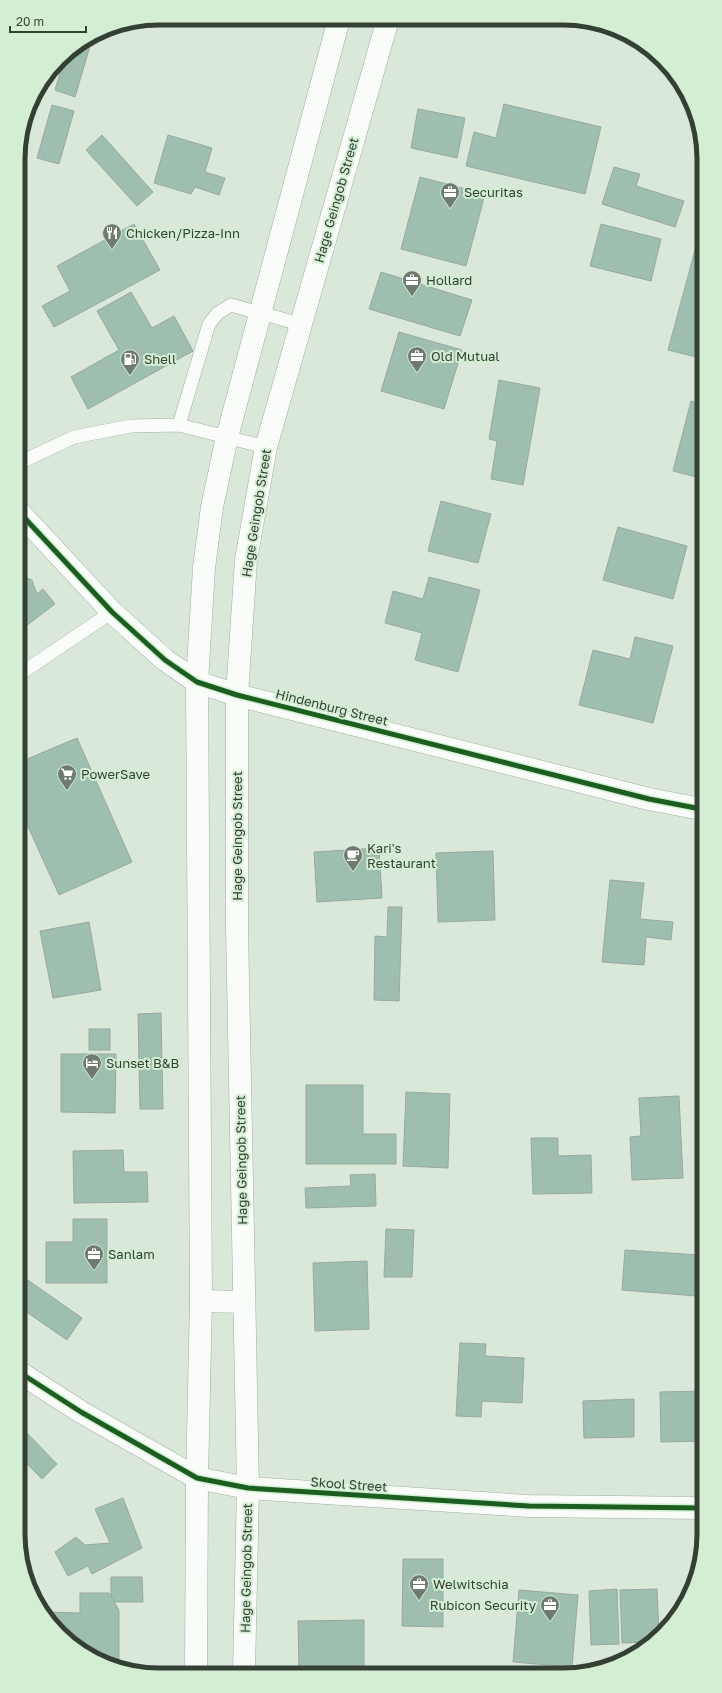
<svg xmlns="http://www.w3.org/2000/svg" width="722" height="1693" viewBox="0 0 722 1693" font-family="'Golos Text',sans-serif">
	<rect width="100%" height="100%" fill="#d9e8d9"/>
	<g fill="#9ebeb0" stroke="#9aa99f">
		<polygon points="86,41 91,43 75,97 55,90 66,53"/>
		<polygon points="504,104 601,127 585,194 466,166 474,132 496,138"/>
		<polygon points="52,105 74,111 59,164 37,158"/>
		<polygon points="418,109 465,118 457,158 411,148"/>
		<polygon points="102,135 153,192 137,206 86,150"/>
		<polygon points="168,135 212,148 205,172 225,178 219,195 195,187 191,194 154,183"/>
		<polygon points="614,167 640,174 636,186 684,201 675,227 602,204"/>
		<polygon points="420,177 485,194 466,266 401,249"/>
		<polygon points="134,224 160,270 54,327 42,306 70,291 57,266"/>
		<polygon points="601,224 661,239 651,281 590,266"/>
		<polygon points="698,239 700,239 700,358 668,350"/>
		<polygon points="381,272 472,300 460,336 369,309"/>
		<polygon points="131,292 152,328 174,316 193,351 88,409 71,377 119,350 97,311"/>
		<polygon points="399,332 462,350 444,409 381,391"/>
		<polygon points="499,380 540,388 523,485 491,479 497,441 489,439"/>
		<polygon points="691,401 700,403 700,478 673,471"/>
		<polygon points="441,501 491,514 478,563 428,551"/>
		<polygon points="618,527 687,546 673,599 603,580"/>
		<polygon points="20,575 32,580 37,594 43,589 55,604 22,629 20,627"/>
		<polygon points="429,577 480,590 458,672 415,660 422,633 385,623 393,591 423,599"/>
		<polygon points="635,637 673,646 653,723 579,705 593,650 630,659"/>
		<polygon points="77,738 132,862 59,895 20,809 20,762"/>
		<polygon points="379,848 382,898 317,902 314,852"/>
		<polygon points="493,851 495,920 438,922 436,853"/>
		<polygon points="610,880 644,883 640,919 673,922 671,940 646,937 644,965 602,962"/>
		<polygon points="388,907 402,907 399,1001 374,1000 375,936 387,937"/>
		<polygon points="89,922 101,990 53,998 40,931"/>
		<polygon points="161,1013 163,1109 140,1109 138,1014"/>
		<rect x="89" y="1029" width="21" height="21"/>
		<polygon points="61,1054 116,1054 115,1113 61,1112"/>
		<polygon points="306,1085 363,1085 363,1134 396,1134 396,1164 306,1164"/>
		<polygon points="406,1092 450,1094 448,1168 403,1166"/>
		<polygon points="679,1096 683,1178 632,1180 630,1137 641,1136 639,1098"/>
		<polygon points="531,1138 558,1138 558,1156 591,1155 592,1193 533,1194"/>
		<polygon points="123,1150 124,1172 147,1172 148,1202 74,1203 73,1151"/>
		<polygon points="375,1174 376,1206 306,1208 305,1188 351,1186 350,1175"/>
		<polygon points="73,1219 107,1219 107,1283 46,1283 46,1242 73,1242"/>
		<polygon points="386,1229 414,1230 412,1277 384,1277"/>
		<polygon points="625,1250 699,1255 696,1296 622,1290"/>
		<polygon points="367,1261 369,1329 315,1331 313,1263"/>
		<polygon points="22,1276 82,1318 67,1340 22,1309"/>
		<polygon points="460,1343 486,1344 485,1356 524,1358 522,1403 482,1401 481,1417 456,1416"/>
		<polygon points="703,1391 703,1441 661,1442 660,1392"/>
		<polygon points="634,1399 634,1437 584,1438 583,1401"/>
		<polygon points="22,1428 57,1464 42,1479 22,1459"/>
		<polygon points="123,1498 142,1548 92,1574 88,1566 68,1576 55,1552 76,1537 85,1545 110,1543 95,1509"/>
		<polygon points="403,1559 443,1559 443,1627 402,1626"/>
		<polygon points="111,1577 142,1577 143,1602 114,1602 111,1598"/>
		<polygon points="617,1589 619,1644 591,1645 589,1591"/>
		<polygon points="657,1589 659,1635 650,1642 622,1643 620,1590"/>
		<polygon points="519,1590 578,1595 572,1667 513,1662"/>
		<polygon points="80,1593 109,1593 119,1610 119,1668 97,1660 60,1634 47,1612 80,1613"/>
		<polygon points="364,1620 364,1671 299,1672 298,1621"/>
	</g>
	<g fill="none" stroke-linecap="round" stroke-linejoin="round">
		<defs>
			<g id="service">
				<polyline points="179,425 209,324 218,313 231,305 300,324"/>
				<polyline points="19,463 74,437 131,426 179,425 266,447"/>
				<polyline points="20,674 112,612"/>
			</g>
			<g id="minor">
				<polyline points="19,512 112,612 165,660 197,682 237,695 649,799 701,809"/>
				<polyline points="22,1374 81,1412 197,1478 248,1488 529,1506 704,1508"/>
			</g>
			<g id="trunk">
				<polyline points="201,1301 243,1302"/>
				<polyline points="196,1672 197,1478 201,1301 197,682 204,568 212,507 227,437 339,19"/>
				<polyline points="244,1672 248,1488 237,928 237,695 246,560 266,447 388,19"/>
			</g>
		</defs>
		<use href="#service" stroke="#a1ada1" stroke-width="14"/>
		<use href="#minor" stroke="#a1ada1" stroke-width="23"/>
		<use href="#trunk" stroke="#a1ada1" stroke-width="23"/>
		<use href="#service" stroke="#f9fcf9" stroke-width="13"/>
		<use href="#minor" stroke="#f9fcf9" stroke-width="22"/>
		<use href="#trunk" stroke="#f9fcf9" stroke-width="22"/>
		<defs>
			<g id="cycleway">
				<polyline points="19,512 112,612 165,660 197,682 237,695 649,799 701,809"/>
				<polyline points="22,1374 81,1412 197,1478 248,1488 529,1506 704,1508"/>
			</g>
		</defs>
		<use href="#cycleway" stroke="#d3eed3" stroke-width="8"/>
		<use href="#cycleway" stroke="#1b5e20" stroke-width="5"/>
	</g>
	<defs>
		<symbol id="office-pin" viewBox="-11 -11 22 30"><path d="M0 17L-7.5 6A9.5 9.5 0 1 1 7.5 6Z" fill="#6e7b6e" stroke="#d3eed3"/><path d="M-6-3h4V-5.5h4V-3h4V5H-6ZM-1-4.5V-3h2v-1.5ZM-6 0V1H6V0Z" fill="#fff"/></symbol>
		<symbol id="restaurant-pin" viewBox="-11 -11 22 30"><path d="M0 17L-7.5 6A9.5 9.5 0 1 1 7.5 6Z" fill="#6e7b6e" stroke="#d3eed3"/><path d="M-5-6h1v4h1v-4h1v4h1v-4h1v5L-1.5 .5V6h-2V.5L-5-1ZM5-6V6H3V1.5H1.5Q1.5-4 5-6Z" fill="#fff"/></symbol>
		<symbol id="fuel-pin" viewBox="-11 -11 22 30"><path d="M0 17L-7.5 6A9.5 9.5 0 1 1 7.5 6Z" fill="#6e7b6e" stroke="#d3eed3"/><path d="M-5.5-6h7V0h2V4h1.3V-2.5L3-4.5l.8-.8L6-3V5H2.5V1h-1V6h-7ZM-4.2-4.7v3.2H.2V-4.7Z" fill="#fff"/></symbol>
		<symbol id="supermarket-pin" viewBox="-11 -11 22 30"><path d="M0 17L-7.5 6A9.5 9.5 0 1 1 7.5 6Z" fill="#6e7b6e" stroke="#d3eed3"/><path d="M-6-5.5h2.5l.6 2H6L4.5 2H-2.5L-4.4-4H-6ZM-1.5 3.2a1.3 1.3 0 1 0 .1 0ZM3 3.2a1.3 1.3 0 1 0 .1 0Z" fill="#fff"/></symbol>
		<symbol id="cafe-pin" viewBox="-11 -11 22 30"><path d="M0 17L-7.5 6A9.5 9.5 0 1 1 7.5 6Z" fill="#6e7b6e" stroke="#d3eed3"/><path d="M-5.5-4.5H6V0H3Q3 3.5 0 3.5H-2.5Q-5.5 3.5-5.5 0ZM3-3.2v2h1.7v-2ZM-6 4.5H4V6H-6Z" fill="#fff"/></symbol>
		<symbol id="hotel-pin" viewBox="-11 -11 22 30"><path d="M0 17L-7.5 6A9.5 9.5 0 1 1 7.5 6Z" fill="#6e7b6e" stroke="#d3eed3"/><path d="M-6-4.5h1.5V1H6V5H4.5V3h-9V5H-6ZM-4 0a1.8 1.8 0 1 1 3.6 0ZM.5 0V-2.5h3Q6-2.5 6 0Z" fill="#fff"/></symbol>
	</defs>
	<g fill-rule="evenodd">
		<use href="#office-pin" x="439" y="181" width="22" height="30"/>
		<use href="#restaurant-pin" x="101" y="222" width="22" height="30"/>
		<use href="#office-pin" x="401" y="269" width="22" height="30"/>
		<use href="#office-pin" x="406" y="345" width="22" height="30"/>
		<use href="#fuel-pin" x="119" y="348" width="22" height="30"/>
		<use href="#supermarket-pin" x="56" y="763" width="22" height="30"/>
		<use href="#cafe-pin" x="342" y="844" width="22" height="30"/>
		<use href="#hotel-pin" x="81" y="1052" width="22" height="30"/>
		<use href="#office-pin" x="83" y="1243" width="22" height="30"/>
		<use href="#office-pin" x="408" y="1573" width="22" height="30"/>
		<use href="#office-pin" x="539" y="1594" width="22" height="30"/>
	</g>
	<g text-anchor="middle" dominant-baseline="central" stroke-width="4" stroke-linejoin="round" paint-order="stroke">
		<g font-size="13" fill="#354035" stroke="#d3eed3" text-anchor="start">
			<text x="464" y="192">Securitas</text>
			<text x="126" y="233">Chicken/Pizza-Inn</text>
			<text x="426" y="280">Hollard</text>
			<text x="431" y="356">Old Mutual</text>
			<text x="144" y="359">Shell</text>
			<text x="81" y="774">PowerSave</text>
			<text x="367" y="848">Kari's<tspan x="367" dy="15">Restaurant</tspan></text>
			<text x="106" y="1063">Sunset B&amp;B</text>
			<text x="108" y="1254">Sanlam</text>
			<text x="433" y="1584">Welwitschia</text>
			<text x="536" y="1605" text-anchor="end">Rubicon Security</text>
		</g>
		<g font-size="13" fill="#354035" stroke="#d3eed3">
			<text transform="translate(336 200) rotate(-74)">Hage Geingob Street</text>
			<text transform="translate(256 513) rotate(-81)">Hage Geingob Street</text>
			<text transform="translate(332 707) rotate(14)">Hindenburg Street</text>
			<text transform="translate(237 836) rotate(-90)">Hage Geingob Street</text>
			<text transform="translate(241 1160) rotate(-91)">Hage Geingob Street</text>
			<text transform="translate(349 1484) rotate(4)">Skool Street</text>
			<text transform="translate(246 1568) rotate(-89)">Hage Geingob Street</text>
		</g>
	</g>
	<path d="M0 0H722V1693H0ZM159 25H563A134 134 0 0 1 697 159V1534A134 134 0 0 1 563 1668H159A134 134 0 0 1 25 1534V159A134 134 0 0 1 159 25Z" fill="#d3eed3" fill-rule="evenodd"/>
	<path fill="none" stroke="#354035" stroke-width="5" d="M159 25H563A134 134 0 0 1 697 159V1534A134 134 0 0 1 563 1668H159A134 134 0 0 1 25 1534V159A134 134 0 0 1 159 25Z"/>
	<path d="M10 26v6h76v-6" fill="none" stroke="#354035" stroke-width="2"/>
	<text x="16" y="26" font-size="12" fill="#354035" stroke="#d3eed3" stroke-width="3" paint-order="stroke">20 m</text>
</svg>
